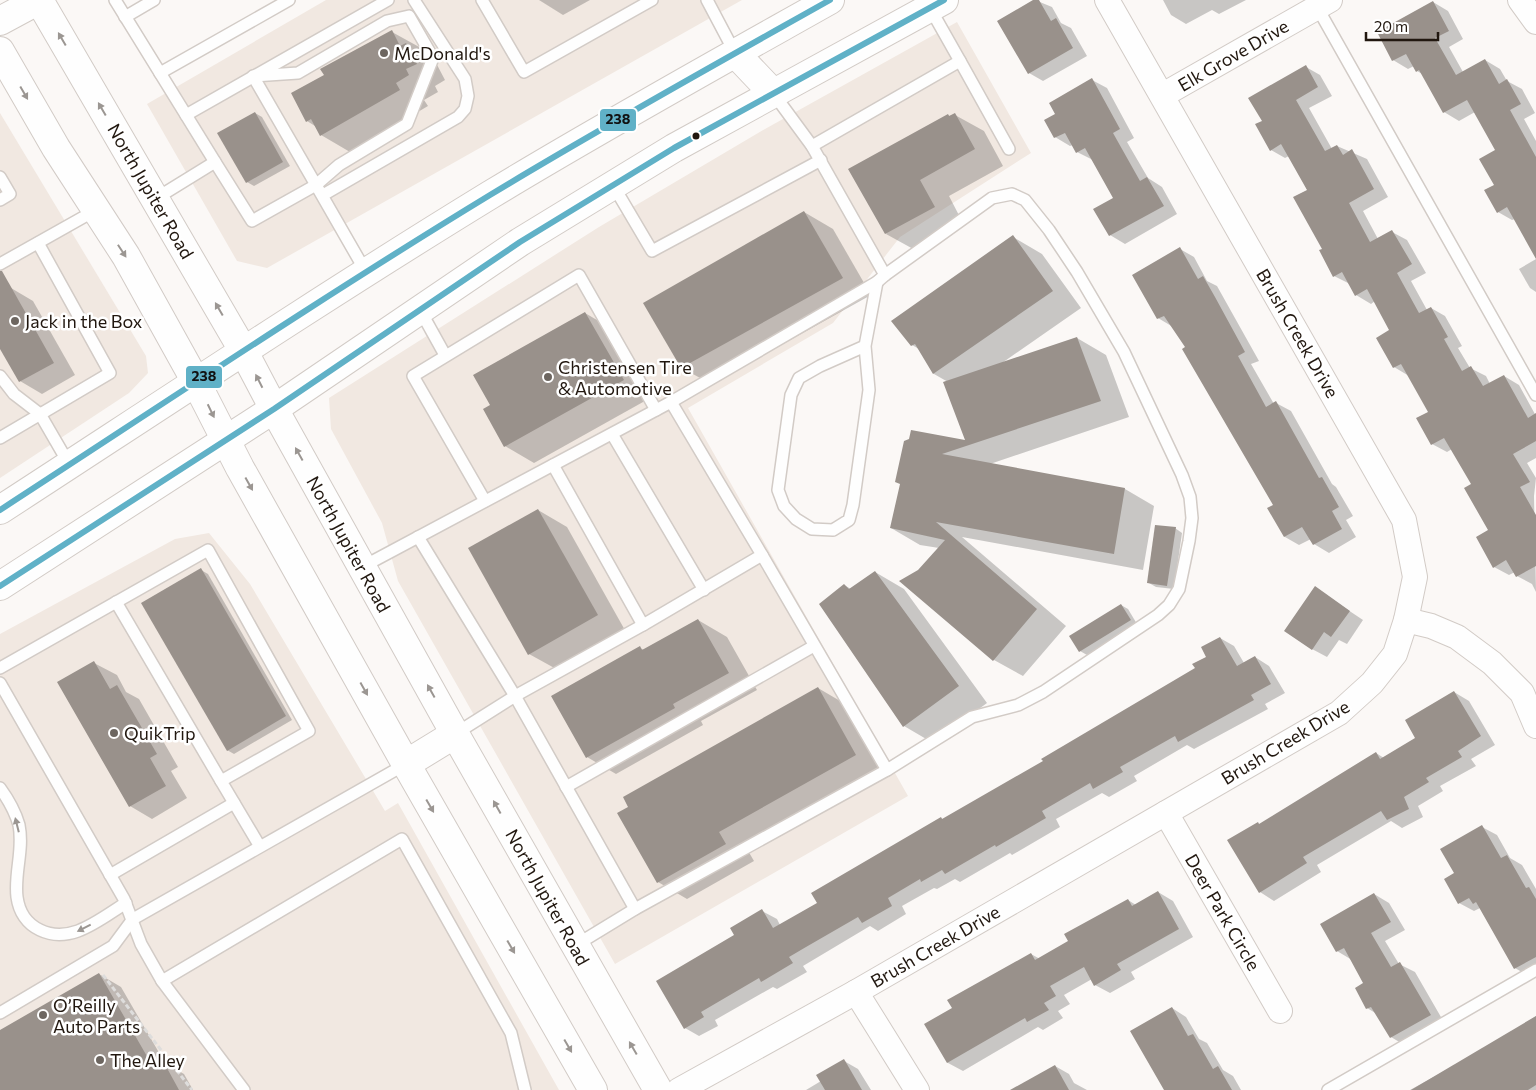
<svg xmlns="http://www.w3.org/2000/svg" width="1536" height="1090" viewBox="0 0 1536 1090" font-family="Commissioner,sans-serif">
	<rect width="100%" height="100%" fill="#fbf8f6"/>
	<g fill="#f1e8e1">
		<polygon points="326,0 742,0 267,268 237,261 147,104"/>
		<polygon points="957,22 1031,153 900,237 833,323 688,408 908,796 615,964 398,581 382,523 331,429 329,398 599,227 765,129"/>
		<polygon points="0,113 146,356 148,373 129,393 0,478"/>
		<polygon points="209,533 250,584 385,811 398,803 559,1090 0,1090 0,634 175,539"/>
	</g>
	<g fill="#0003">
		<polygon points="539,0 590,0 563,15"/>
		<polygon points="1035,0 1052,7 1061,23 1071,28 1087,56 1043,81 1029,73"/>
		<polygon points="1163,0 1246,0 1219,14 1212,10 1186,24 1171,15"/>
		<polygon points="1433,2 1448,11 1463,39 1449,47 1463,72 1485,60 1500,69 1507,81 1522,89 1535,113 1524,119 1536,141 1536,256 1515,219 1512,220 1498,212 1495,185 1497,151 1475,112 1459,121 1444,112 1424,75 1417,71 1414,66 1408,69 1393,60"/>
		<polygon points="392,32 421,48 425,55 435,61 445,80 435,86 438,92 424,100 428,106 350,152 321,135 315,126 307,121 326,76"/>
		<polygon points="1306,67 1320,75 1332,96 1309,108 1332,149 1337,146 1367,159 1388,197 1363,211 1378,239 1392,232 1407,240 1426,273 1411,281 1427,310 1431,308 1445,316 1462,346 1458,348 1470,368 1486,376 1490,384 1504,376 1519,385 1536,416 1536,458 1527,463 1536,478 1534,496 1536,592 1532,584 1517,576 1515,572 1509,575 1494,567 1489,530 1473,485 1452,449 1447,452 1432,444 1430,412 1409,376 1394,367 1391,330 1375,301 1371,304 1356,295 1350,284 1334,276 1324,249 1308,191 1289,156 1285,158 1271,150 1263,121"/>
		<polygon points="1092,80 1107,88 1134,138 1127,142 1148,178 1162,187 1177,214 1125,244 1110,235 1115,199 1093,160 1077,152 1073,145 1070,146 1055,137 1057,114"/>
		<polygon points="255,113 262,117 290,166 254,186 247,182"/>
		<polygon points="948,115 951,117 955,115 984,131 1003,166 949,196 963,223 915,250 886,234"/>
		<polygon points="804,212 833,229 871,295 711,384 682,368"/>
		<polygon points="1013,237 1042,254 1081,308 1002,363 1077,338 1106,355 1129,417 990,464 1125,489 1154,506 1143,570 962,537 1066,626 1023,676 994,660 919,571 939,548 920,545 891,528 901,484 905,442 967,442 948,382 934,374 919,349 912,345"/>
		<polygon points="1180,249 1194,257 1207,281 1217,286 1259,361 1251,364 1274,404 1276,403 1291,411 1332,484 1336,487 1353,516 1346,520 1356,537 1329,553 1314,544 1311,539 1299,545 1285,537 1274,505 1187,348 1173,327 1158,318"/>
		<polygon points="1536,259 1536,292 1530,288 1519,269"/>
		<polygon points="11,288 33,301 75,375 42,394 20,381 0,346 0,294"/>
		<polygon points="585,313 614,330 652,397 534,463 505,446 492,405"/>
		<polygon points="538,510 567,527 626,632 558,670 529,654"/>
		<polygon points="1175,528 1182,533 1174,589 1156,587 1149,583"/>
		<polygon points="201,570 208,574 292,720 234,754 227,750"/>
		<polygon points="875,572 904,589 987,703 933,743 904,726 844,585 851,589"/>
		<polygon points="1315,588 1363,620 1347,644 1339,640 1327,657 1312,649"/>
		<polygon points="1121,605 1128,609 1137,624 1087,655 1080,651"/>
		<polygon points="698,620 727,637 757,690 701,721 703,725 616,774 587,757 640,648 644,650"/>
		<polygon points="1220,638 1234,646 1244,663 1255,657 1269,666 1285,693 1265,704 1268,709 1194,749 1187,745 1134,776 1137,781 1109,797 1102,793 1056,819 1060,827 1012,855 1010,853 960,882 955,879 937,889 934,888 902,906 906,914 878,931 870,926 803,966 807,972 777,989 773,987 715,1020 718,1026 699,1036 685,1028 736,936 762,911 777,919 780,925 818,903 941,818 944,820 1044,762 1196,669 1208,657"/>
		<polygon points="94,663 117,675 126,692 139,699 178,767 171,771 187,798 152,819 130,806"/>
		<polygon points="818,688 847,705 884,772 747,849 754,861 687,899 658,882"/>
		<polygon points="1454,692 1469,701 1495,745 1471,759 1476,766 1440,786 1443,791 1418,806 1423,817 1402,828 1391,821 1317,865 1321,872 1274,901 1260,892 1260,825 1376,753 1384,758 1417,738"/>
		<polygon points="1482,827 1497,835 1510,858 1522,865 1536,889 1536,973 1530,977 1515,968 1480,908 1474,911 1459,903 1456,874"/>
		<polygon points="1158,892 1173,901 1193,937 1131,972 1135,979 1110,993 1095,985 1092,979 1064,995 1070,1004 1058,1011 1063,1018 1043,1030 1038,1027 963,1071 948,1063 926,1025 954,1009 1031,954 1040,959 1070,942 1128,900 1136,905"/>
		<polygon points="1374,894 1389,903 1405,930 1385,941 1399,964 1415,972 1445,1024 1406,1046 1391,1037 1377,1014 1367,1008 1365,984 1352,960 1337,951"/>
		<polygon points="99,974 121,987 165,1063 184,1074 193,1090 0,1090 0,1031"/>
		<polygon points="1172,1008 1186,1017 1199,1039 1207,1043 1223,1070 1233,1076 1241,1090 1172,1090"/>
		<polygon points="1536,1016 1536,1090 1410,1090 1497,1042"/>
		<polygon points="844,1061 858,1069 871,1090 806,1090 821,1081"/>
		<polygon points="1055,1066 1069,1074 1074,1083 1087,1090 1018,1090"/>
	</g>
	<g fill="#99918b">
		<polygon points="1033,0 1039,0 1051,21 1056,18 1073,48 1028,74 997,21"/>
		<polygon points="1433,1 1449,31 1435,38 1456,75 1485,59 1499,84 1507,79 1521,104 1510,110 1536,157 1536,259 1507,207 1497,213 1484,190 1494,185 1479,159 1495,150 1467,100 1443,113 1419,70 1416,72 1406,54 1392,61 1377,32"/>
		<polygon points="392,30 400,46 406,43 417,64 406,69 409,75 396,83 400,90 320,136 311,119 306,122 291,93 324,75 320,69"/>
		<polygon points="1306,65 1318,87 1296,100 1325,151 1337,145 1343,155 1352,149 1374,189 1349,203 1370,242 1392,230 1412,264 1397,273 1419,313 1431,307 1448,337 1444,339 1462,371 1471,366 1483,386 1504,375 1528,418 1536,413 1536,441 1513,454 1530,482 1520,487 1536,515 1536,566 1516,577 1506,560 1493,568 1476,537 1488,530 1464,488 1471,484 1444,438 1431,445 1416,418 1428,412 1401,364 1393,368 1376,338 1389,330 1367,289 1355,296 1342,272 1333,277 1319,250 1322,249 1293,197 1307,190 1281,144 1270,151 1255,124 1262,121 1248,98"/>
		<polygon points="1092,78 1120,129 1113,133 1140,181 1147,177 1164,206 1109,236 1093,209 1113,198 1085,148 1076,153 1065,133 1054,138 1044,120 1055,114 1049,103"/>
		<polygon points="255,112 283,162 246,183 217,133"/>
		<polygon points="955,113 975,149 920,180 935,207 885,234 848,169 948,114 949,116"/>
		<polygon points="804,211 843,278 681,368 643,303"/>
		<polygon points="1013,235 1053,291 933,374 915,344 911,346 891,321"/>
		<polygon points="1180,247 1198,279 1203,276 1215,297 1245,352 1238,356 1266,407 1276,401 1319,478 1322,477 1339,507 1332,511 1342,529 1313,545 1302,527 1284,537 1267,508 1273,505 1182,349 1185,347 1164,316 1157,319 1132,275"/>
		<polygon points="0,271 2,271 54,363 19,382 0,349"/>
		<polygon points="585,312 624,380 504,447 483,409 490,405 473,375"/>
		<polygon points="1077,337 1101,401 942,454 1125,488 1114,554 936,522 1037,609 993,661 899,581 918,570 945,540 890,528 900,484 895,482 904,441 909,439 911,430 965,440 943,382"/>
		<polygon points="538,509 598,615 528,655 468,548"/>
		<polygon points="1155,525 1176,527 1167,586 1147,583"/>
		<polygon points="201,568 286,716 227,751 141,603"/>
		<polygon points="875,571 959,686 903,727 819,604 844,584 849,589"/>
		<polygon points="1315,586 1350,611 1331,637 1324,632 1312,650 1284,631"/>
		<polygon points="1121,604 1131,620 1079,652 1069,636"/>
		<polygon points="698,619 729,673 673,704 675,708 586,758 551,696 640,646 642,650"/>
		<polygon points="1220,637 1237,666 1255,656 1271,684 1251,695 1254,700 1178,742 1175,736 1120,767 1123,772 1093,789 1090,783 1042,811 1046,818 996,847 995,845 945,874 942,870 921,882 920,879 888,898 892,906 862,923 858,917 806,947 789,957 793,963 761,982 759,978 701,1012 704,1017 684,1029 656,981 734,935 730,928 762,909 773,928 817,903 811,893 941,817 942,819 1043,761 1041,759 1195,668 1192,664 1206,657 1201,647"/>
		<polygon points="94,661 110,689 117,685 157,754 150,758 166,786 129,807 57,682"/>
		<polygon points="818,687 856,755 719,832 726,844 657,883 617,813 628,807 623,797"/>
		<polygon points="1454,691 1481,736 1458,751 1462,757 1426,778 1429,782 1404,797 1409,809 1387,820 1381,811 1303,857 1307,863 1259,893 1227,840 1258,822 1259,824 1376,752 1380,759 1415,738 1405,720"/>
		<polygon points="1482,825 1501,858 1507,855 1526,888 1529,887 1536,899 1536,957 1514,969 1476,902 1473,904 1469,898 1458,904 1444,879 1454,873 1440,849"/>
		<polygon points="1158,891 1179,929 1117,964 1121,970 1094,986 1084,967 1050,986 1056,996 1044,1003 1049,1010 1027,1022 1025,1018 947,1063 924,1024 952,1008 947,1000 1031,953 1035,960 1068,941 1064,934 1128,899 1132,906"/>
		<polygon points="1374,893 1391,922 1371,933 1391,967 1400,962 1431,1015 1390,1038 1371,1007 1366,1009 1355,988 1363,983 1344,948 1336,952 1320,924"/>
		<polygon points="99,973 152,1065 162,1059 179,1090 0,1090 0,1030"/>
		<polygon points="1172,1007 1188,1036 1193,1034 1213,1069 1218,1066 1232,1090 1164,1090 1130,1031"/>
		<polygon points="1536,1016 1536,1085 1528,1090 1411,1090"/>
		<polygon points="844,1059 862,1090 825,1090 816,1075"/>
		<polygon points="1055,1065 1069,1090 1010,1090"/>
	</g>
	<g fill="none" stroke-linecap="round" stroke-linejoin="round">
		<defs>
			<g id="lane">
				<polyline points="115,0 186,115 388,0"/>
				<polyline points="482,0 524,72 652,0"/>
				<polyline points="707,0 735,53"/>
				<polyline points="1317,7 1536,395"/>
				<polygon points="409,16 433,58 407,124 339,165 316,185 253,76 298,73 387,21"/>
				<polyline points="125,17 154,0"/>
				<polyline points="960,61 1009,149"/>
				<polyline points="160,73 289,0"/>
				<polyline points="812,146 960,61 930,8"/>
				<polyline points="215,162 252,221 316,185 366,272"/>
				<polyline points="0,177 10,194 0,200"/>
				<polyline points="613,185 652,251 821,160"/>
				<polyline points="323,195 458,117 465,109 468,96 465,79 414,0"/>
				<polyline points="155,199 215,162 186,115"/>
				<polyline points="0,264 96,210"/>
				<polyline points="420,310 445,355"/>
				<polyline points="865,346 820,366 799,378 791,395 778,490 784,506 796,519 812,529 833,530 849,520 853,505 869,390 865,346 877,282"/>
				<polyline points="0,376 14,394 40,414 69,464"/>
				<polyline points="671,402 877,282 885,275 812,146 773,93"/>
				<polyline points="612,434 704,590"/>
				<polyline points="0,438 110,373 38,243"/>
				<polyline points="553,465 643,625"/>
				<polyline points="485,501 413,376 579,275 656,410"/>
				<polyline points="418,537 515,696 635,909"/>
				<polyline points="762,555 887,770"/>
				<polyline points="362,567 671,402 762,555 643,625 515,696 455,734"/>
				<polyline points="116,602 221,781"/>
				<polyline points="0,668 208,550 309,731 221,781 259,845"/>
				<polyline points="0,683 124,899 141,944 162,981 244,1090"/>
				<polyline points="566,787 814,646"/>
				<path d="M 0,788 C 8,799 15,811 19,825 C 24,850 14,873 17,897 C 19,912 27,924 40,930 C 71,945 100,919 126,903"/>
				<polyline points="110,875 234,803"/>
				<polyline points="576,945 635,909 887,770 972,717 1018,705 1043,692 1158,615 1169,605 1179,589 1189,541 1192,518 1190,497 1182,475 1124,352 1077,272 1049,230 1025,200 1012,194 992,198 885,275"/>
				<polyline points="162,981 402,839 511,1033 525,1090"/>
				<polyline points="0,1013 113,946 133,919 406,764"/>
				<polyline points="1328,1090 1536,970"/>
			</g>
			<g id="street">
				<polyline points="1520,0 1536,22"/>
				<polyline points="1163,95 1330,0"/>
				<polyline points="1406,620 1431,626 1457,637 1492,663 1522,693 1536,726"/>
				<polyline points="1166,813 1280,1011"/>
				<polyline points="856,992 917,1090"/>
				<polyline points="679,1090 856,992 1339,713 1372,683 1395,654 1406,620 1415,577 1404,520 1107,0"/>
			</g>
			<g id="secondary">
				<polyline points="735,53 773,93"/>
				<path d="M 0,510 C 163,404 325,296 490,195 C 602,127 716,64 830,0"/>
				<polyline points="0,586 274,409 520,242 674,148 944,0"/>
			</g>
			<g id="primary">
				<polyline points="39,0 244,352 274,409 455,734 658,1090"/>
				<polyline points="0,21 39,0"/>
				<polyline points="0,51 56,148 126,256 196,382 240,468 406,764 593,1090"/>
				<polyline points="406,764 455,734"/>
			</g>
		</defs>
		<use href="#lane" stroke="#d2cbc6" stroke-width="14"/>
		<use href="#street" stroke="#d2cbc6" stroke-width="26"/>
		<use href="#secondary" stroke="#d2cbc6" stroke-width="30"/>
		<use href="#primary" stroke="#d2cbc6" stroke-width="30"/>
		<polyline stroke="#dedddc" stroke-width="3" stroke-dasharray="5 2.5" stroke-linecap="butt" points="103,975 192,1090"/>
		<use href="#lane" stroke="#fefefe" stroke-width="11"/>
		<use href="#street" stroke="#fefefe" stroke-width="24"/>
		<use href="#secondary" stroke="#fefefe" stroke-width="28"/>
		<use href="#primary" stroke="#fefefe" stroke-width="28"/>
		<defs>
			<g id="bus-1">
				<path d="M 0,510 C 163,404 324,296 490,195 C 602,127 716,64 830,0"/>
				<polyline points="0,586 274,409 520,242 674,148 944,0"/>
			</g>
		</defs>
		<use href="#bus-1" stroke="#fff" stroke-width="10"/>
		<use href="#bus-1" stroke="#60b1c7" stroke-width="6"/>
	</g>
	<defs><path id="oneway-solid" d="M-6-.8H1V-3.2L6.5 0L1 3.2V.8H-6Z" transform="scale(1.25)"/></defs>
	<g fill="#9b9692">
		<use href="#oneway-solid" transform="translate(62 39) rotate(-120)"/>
		<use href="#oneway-solid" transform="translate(24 93) rotate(60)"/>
		<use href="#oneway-solid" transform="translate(102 109) rotate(-120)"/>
		<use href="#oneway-solid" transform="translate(122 251) rotate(57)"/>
		<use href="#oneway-solid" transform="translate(219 309) rotate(-120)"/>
		<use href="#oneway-solid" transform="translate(259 381) rotate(-117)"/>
		<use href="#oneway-solid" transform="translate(211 411) rotate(64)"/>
		<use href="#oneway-solid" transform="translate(299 454) rotate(-119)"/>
		<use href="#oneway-solid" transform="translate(249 484) rotate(61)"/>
		<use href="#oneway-solid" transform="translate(364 689) rotate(61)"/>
		<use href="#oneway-solid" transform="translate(431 691) rotate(-119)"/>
		<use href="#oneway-solid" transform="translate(430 806) rotate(60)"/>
		<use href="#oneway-solid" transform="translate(497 807) rotate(-119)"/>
		<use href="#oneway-solid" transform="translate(17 825) rotate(-104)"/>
		<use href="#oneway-solid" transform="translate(84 928) rotate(153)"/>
		<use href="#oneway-solid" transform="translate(511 947) rotate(60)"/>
		<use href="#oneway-solid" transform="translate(568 1046) rotate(60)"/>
		<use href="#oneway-solid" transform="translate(633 1048) rotate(-120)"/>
	</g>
	<g fill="#6d6660" stroke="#fff" stroke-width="2">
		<circle cx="384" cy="53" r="5"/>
		<circle cx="15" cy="321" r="5"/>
		<circle cx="548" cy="377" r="5"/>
		<circle cx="114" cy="733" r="5"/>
		<circle cx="43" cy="1015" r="5"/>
		<circle cx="100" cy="1060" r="5"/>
	</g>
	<circle fill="#21170f" stroke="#fff" stroke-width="2" cx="696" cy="136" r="4.5"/>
	<g text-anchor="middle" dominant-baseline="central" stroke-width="5" stroke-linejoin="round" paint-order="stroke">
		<g font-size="18" fill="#21170f" stroke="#fff" text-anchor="start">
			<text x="394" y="53">McDonald's</text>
			<text x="25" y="321">Jack in the Box</text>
			<text x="558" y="367">Christensen Tire<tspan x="558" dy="21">&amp; Automotive</tspan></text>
			<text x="124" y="733">QuikTrip</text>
			<text x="53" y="1005">O’Reilly<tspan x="53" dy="21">Auto Parts</tspan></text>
			<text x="110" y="1060">The Alley</text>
		</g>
		<g font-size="18" fill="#21170f" stroke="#fff">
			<text transform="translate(1233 55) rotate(-30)">Elk Grove Drive</text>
			<text transform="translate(151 191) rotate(60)">North Jupiter Road</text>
			<text transform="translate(1298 333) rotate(60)">Brush Creek Drive</text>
			<text transform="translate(349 544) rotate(61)">North Jupiter Road</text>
			<text transform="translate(1285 742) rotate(-31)">Brush Creek Drive</text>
			<text transform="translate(548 897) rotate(61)">North Jupiter Road</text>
			<text transform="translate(1223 912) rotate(60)">Deer Park Circle</text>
			<text transform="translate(935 946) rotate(-30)">Brush Creek Drive</text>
		</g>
	</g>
	<g stroke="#fff" stroke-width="2">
		<rect x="599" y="108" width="38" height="24" rx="5" fill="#60b1c7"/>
		<rect x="185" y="365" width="38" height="24" rx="5" fill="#60b1c7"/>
	</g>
	<g font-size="14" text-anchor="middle" font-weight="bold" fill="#111">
		<text x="618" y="124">238</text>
		<text x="204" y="381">238</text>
	</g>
	<path d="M1366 32v8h72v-8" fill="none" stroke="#21170f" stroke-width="2.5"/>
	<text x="1374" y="32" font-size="15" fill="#21170f" stroke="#ffffff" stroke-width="4" paint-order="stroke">20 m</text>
</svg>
